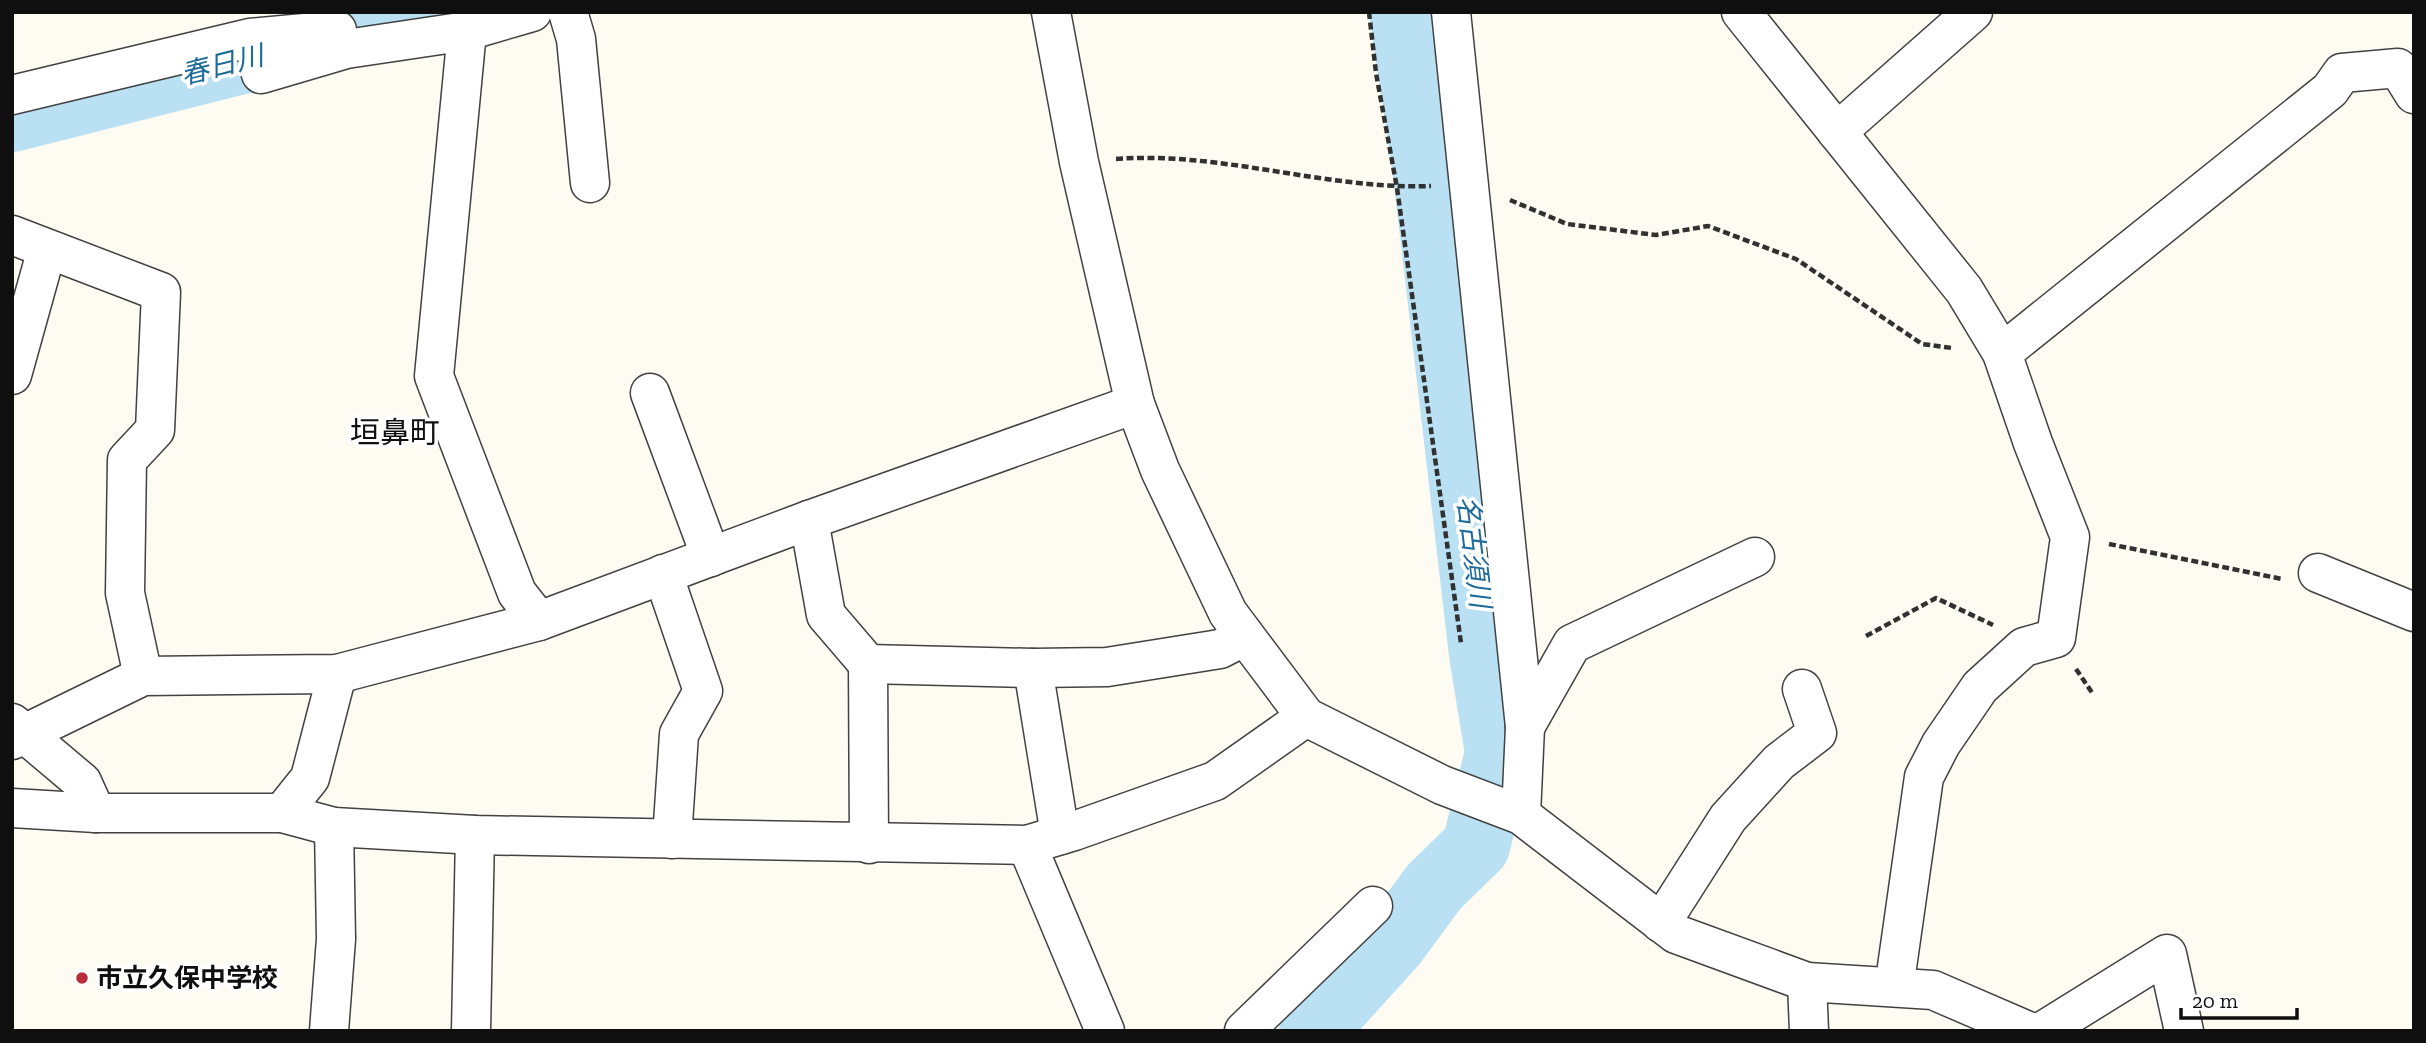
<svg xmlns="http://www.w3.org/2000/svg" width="2426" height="1043" viewBox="0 0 2426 1043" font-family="'Zilla Slab','Noto Sans JP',serif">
	<rect width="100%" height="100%" fill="#fefbf2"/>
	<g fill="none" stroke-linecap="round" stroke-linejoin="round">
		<g stroke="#bae1f3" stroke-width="68">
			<polyline points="12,118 432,12"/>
			<polyline points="1313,1031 1392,944 1434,887 1476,846 1499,753 1483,654 1426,166 1403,12"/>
		</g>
		<defs>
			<g id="minor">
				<polyline points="568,12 576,39 590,183"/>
				<polyline points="1051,12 1079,162 1135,404 1160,470 1228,613 1306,717 1442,785 1521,815 1676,934 1807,982 1933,990 2028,1031"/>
				<polyline points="1451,12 1525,727 1521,815"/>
				<polyline points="1741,12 1964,290 2002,353 2033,443 2070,537 2056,638 2024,647 1980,687 1941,744 1924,777 1896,974"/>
				<polyline points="467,31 434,376 517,593 539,621"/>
				<polyline points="259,67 261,74 346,49 467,31 532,12"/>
				<polyline points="12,95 250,38 337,30"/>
				<polyline points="1837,132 1973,12"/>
				<polyline points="12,235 161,292 155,430 127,460 125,593 143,676"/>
				<polyline points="2002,353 2330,90 2342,73 2398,68 2414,94"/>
				<polyline points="12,375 47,249"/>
				<polyline points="650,393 711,557"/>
				<polyline points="809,520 826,615 868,664 1033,668 1107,667 1220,649 1245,636"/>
				<polyline points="2318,573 2414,612"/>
				<polyline points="663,574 703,691 679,734 672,839"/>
				<polyline points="868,664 869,844"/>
				<polyline points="1033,668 1060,835"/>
				<polyline points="12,723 82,782 96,813"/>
				<polyline points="1525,727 1572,644 1755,557"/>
				<polyline points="12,740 143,676 337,674 539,621 809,520 1135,404"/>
				<polyline points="12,808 96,813 282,813 334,827 475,835 1027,845 1074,831 1215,781 1306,717"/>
				<polyline points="282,813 310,778 337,674"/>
				<polyline points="1027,845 1105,1031"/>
				<polyline points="1661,923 1728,818 1779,762 1817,733 1802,689"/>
				<polyline points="1807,982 1809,1031"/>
				<polyline points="329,1031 336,939 334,827"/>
				<polyline points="471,1031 475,835"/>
				<polyline points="1244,1031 1373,906"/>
				<polyline points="2043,1031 2167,954 2184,1031"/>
			</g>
		</defs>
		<use href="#minor" stroke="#424242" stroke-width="41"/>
		<g stroke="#313131" stroke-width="4.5" stroke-dasharray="7 3.5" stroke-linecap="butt">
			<polyline points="1369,12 1376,73 1397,188 1461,643"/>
			<path d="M 1116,159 C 1222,151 1326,190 1431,186"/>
			<polyline points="1510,200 1567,224 1656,235 1708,226 1796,259 1922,344 1952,348"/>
			<polyline points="2109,544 2282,579"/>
			<polyline points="1866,636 1936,598 1993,625"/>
			<polyline points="2076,669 2093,694"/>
		</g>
		<use href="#minor" stroke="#fff" stroke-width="38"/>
	</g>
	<circle fill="#b92e3c" stroke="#fff" stroke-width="2.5" cx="82" cy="978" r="7"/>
	<g text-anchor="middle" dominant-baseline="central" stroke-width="7" stroke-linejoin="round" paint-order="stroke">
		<g font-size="26" font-weight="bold" fill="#0f0f0f" stroke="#fff" text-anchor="start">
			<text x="96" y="978">市立久保中学校</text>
		</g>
		<g font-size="28" font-style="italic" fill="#1e6b9b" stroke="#fff">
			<text transform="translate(222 65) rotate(-14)">春日川</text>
			<text transform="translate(1474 552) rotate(83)">名古須川</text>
		</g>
		<g font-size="30" fill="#0f0f0f" stroke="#fff">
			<text x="395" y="433">垣鼻町</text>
		</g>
	</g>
	<rect width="2426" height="1043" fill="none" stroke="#0f0f0f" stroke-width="28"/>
	<path d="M2181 1008v10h116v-10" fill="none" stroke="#0f0f0f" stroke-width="3.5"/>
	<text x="2192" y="1008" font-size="21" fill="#0f0f0f" stroke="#ffffff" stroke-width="5" paint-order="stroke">20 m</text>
</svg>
